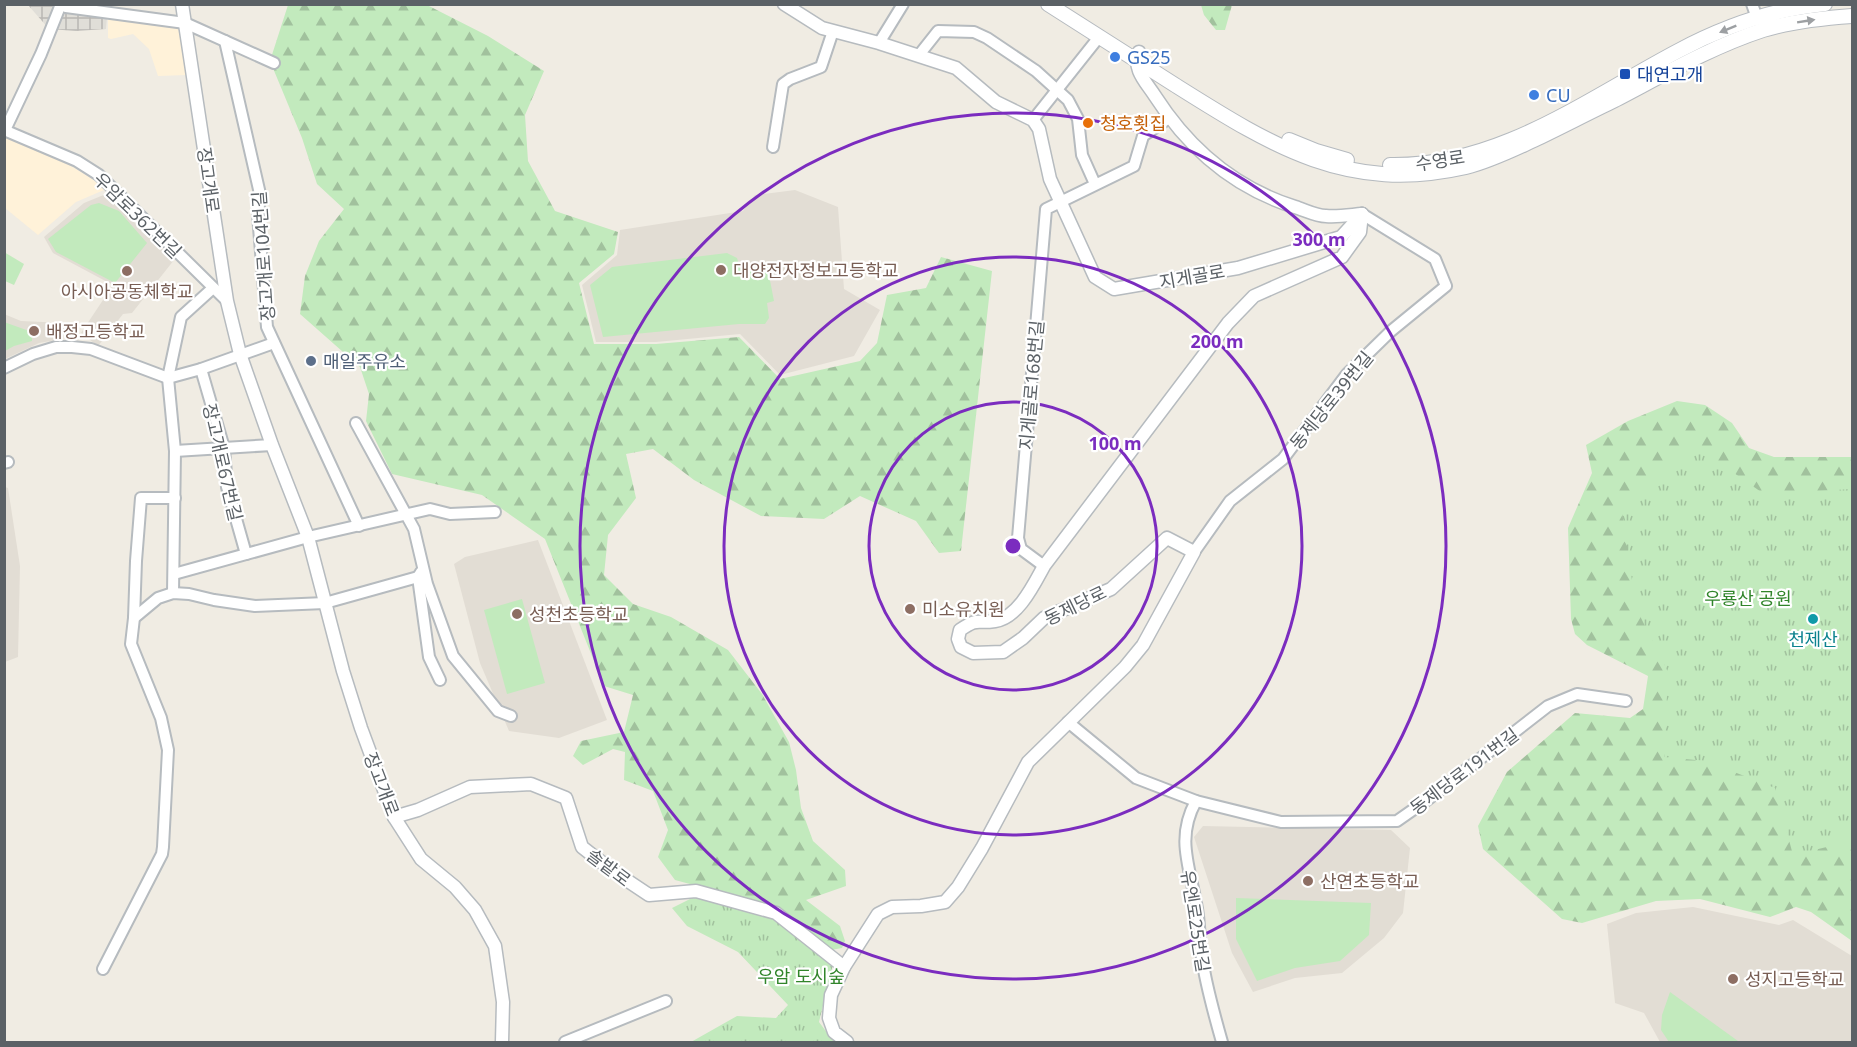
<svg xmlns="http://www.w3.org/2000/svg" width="1857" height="1047" viewBox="0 0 1857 1047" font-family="'Noto Sans','Noto Sans KR',sans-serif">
	<defs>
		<pattern id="industrial-grid" width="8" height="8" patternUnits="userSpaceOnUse" patternTransform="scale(1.5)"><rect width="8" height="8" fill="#e0ded8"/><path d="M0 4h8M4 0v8" fill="none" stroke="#b9b7b3"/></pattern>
		<pattern id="forest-firs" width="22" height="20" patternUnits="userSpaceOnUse" patternTransform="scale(1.5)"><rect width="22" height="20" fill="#c2eabd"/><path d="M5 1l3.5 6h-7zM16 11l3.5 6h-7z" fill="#a1c19d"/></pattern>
		<pattern id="park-tufts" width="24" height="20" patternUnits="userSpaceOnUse" patternTransform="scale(1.5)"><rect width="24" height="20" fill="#c2eabd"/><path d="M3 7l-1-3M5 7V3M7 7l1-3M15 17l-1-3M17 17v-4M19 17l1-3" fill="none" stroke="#a1c19d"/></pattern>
	</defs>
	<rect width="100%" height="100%" fill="#f0ece3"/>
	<g fill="#fff2d9">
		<polygon points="108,18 178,27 187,75 158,76 149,49 133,34 111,39 108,38"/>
		<polygon points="4,135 55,156 92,179 104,190 76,202 38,235 5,208"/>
	</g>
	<polygon fill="url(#industrial-grid)" points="28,5 51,5 59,10 70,13 107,17 106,29 76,31 49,29"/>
	<g fill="#e2ddd4">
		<polygon points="795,190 838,207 844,289 880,310 854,356 780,375 740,334 656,342 596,342 582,285 617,255 620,230 743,211 755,195"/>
		<polygon points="106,194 174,260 132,313 123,314 98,346 81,333 113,285 53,253 44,237 84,203"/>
		<polygon points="4,314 21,321 65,323 62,339 39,343 5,359"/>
		<polygon points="5,487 8,488 20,566 18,657 5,662"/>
		<polygon points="538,540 607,720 559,738 509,731 480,663 454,564 465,557"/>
		<polygon points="1203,826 1391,830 1410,848 1403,913 1384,938 1342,973 1295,978 1253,992 1232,953 1194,837"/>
		<polygon points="1693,907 1779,925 1793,920 1852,956 1852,1042 1660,1042 1644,1013 1615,1003 1607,924 1636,913"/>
	</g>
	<g fill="#c2eabd">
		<polygon points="99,203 119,211 147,243 115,283 56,252 48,239 91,205"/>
		<polygon points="4,252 24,264 14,285 5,281"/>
		<polygon points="727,253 737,258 740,268 767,265 774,301 767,303 769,318 765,324 739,324 603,337 590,285 612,267"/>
		<polygon points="4,322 32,332 32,341 14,346 5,351"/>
		<polygon points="522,599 545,683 507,694 484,610"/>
		<polygon points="1236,898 1371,903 1369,935 1340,961 1295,968 1257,981 1236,939"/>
		<polygon points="1670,992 1738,1041 1749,1042 1669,1042 1661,1030 1662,1015"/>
	</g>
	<g fill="url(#forest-firs)">
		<polygon points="416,4 429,6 488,36 544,71 525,115 528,161 555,211 618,232 614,254 579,283 594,344 656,344 739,337 780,379 860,361 877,343 887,295 926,288 941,257 992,271 961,551 939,553 916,521 860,496 824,519 761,516 694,480 653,449 626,454 636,498 608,535 604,575 633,604 671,617 728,650 762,694 789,742 796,770 801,808 813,841 845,870 846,886 806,900 840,926 845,941 842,948 831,950 775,907 675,880 658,857 668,830 653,791 624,780 625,752 613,749 583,765 573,756 581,741 624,732 633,695 604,686 545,539 482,495 392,474 366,421 369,394 360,367 300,314 305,276 319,241 344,209 317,184 302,138 270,61 288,5"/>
		<polygon points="1201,5 1232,5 1225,30 1216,30 1204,15"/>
		<polygon points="1677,401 1705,405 1732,423 1749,448 1774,457 1852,457 1852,941 1811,912 1796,907 1770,917 1700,899 1656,901 1582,923 1562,919 1483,849 1478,826 1507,772 1575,713 1630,718 1643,709 1648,676 1587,645 1575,634 1571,619 1568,528 1592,473 1586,445 1628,421"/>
	</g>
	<g fill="url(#park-tufts)">
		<polygon points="1694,445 1764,494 1852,489 1852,841 1793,855 1775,788 1706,761 1664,757 1668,672 1636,608 1622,512"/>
		<polygon points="696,896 775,919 833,964 819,1022 828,1034 837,1042 691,1042 737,1016 776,1018 788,1005 738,952 687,926 672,908"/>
	</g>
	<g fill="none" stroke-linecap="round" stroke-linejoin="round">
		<defs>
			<g id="minor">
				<polyline points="62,4 66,7 185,23 274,63"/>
				<polyline points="1752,4 1757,18"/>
				<polyline points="225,41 260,194 258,215 267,327 359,526"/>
				<polyline points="879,43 903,4"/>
				<polyline points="919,55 938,31 974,32 987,38 1036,71 1068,100 1078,119 1082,155 1095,184"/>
				<polyline points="1033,120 1099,37"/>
				<polyline points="4,130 77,161 99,175 227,301"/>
				<polyline points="5,130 41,54 61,4"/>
				<polyline points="773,147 783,84 790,79 821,67 833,31"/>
				<polyline points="4,368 33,354 56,347 72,347 91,349 168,378 201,369 274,343"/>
				<polyline points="201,369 224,448 227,487 246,554"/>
				<polyline points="356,423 414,529 427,584 453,656 498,711 511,716"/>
				<polyline points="175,451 272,445"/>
				<polyline points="4,463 8,462"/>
				<polyline points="1194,552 1230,501 1283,459 1347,374 1391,331 1446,286 1435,259 1362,214"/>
				<polyline points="1044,566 1021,549 1018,538 1046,209 1134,166 1143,136 1169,118"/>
				<polyline points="421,572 418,577 429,657 440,680"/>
				<polyline points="174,574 308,537 430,509 450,514 495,512"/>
				<polyline points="173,593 175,451 168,378 181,317 213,288"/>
				<polyline points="134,618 136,561 141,498 175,498"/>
				<polyline points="1068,722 1136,778 1196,801 1281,822 1397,821 1427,800 1548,706 1577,694 1626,701"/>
				<path d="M 1196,801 C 1176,837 1189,865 1196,903 C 1200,921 1199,940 1202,958 C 1206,986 1214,1014 1222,1042"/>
				<polyline points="103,969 162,854 163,847 168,750 161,718 131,644 134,618 158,598 173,593 189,594 214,600 255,606 325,603 418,577"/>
				<polyline points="565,1042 666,1001"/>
			</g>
			<g id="tertiary">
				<polyline points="182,4 227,301 240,354 272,445 308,537 343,671 361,728 394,817 421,859 455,887 475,910 495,946 503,1002 502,1042"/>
				<polyline points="784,4 822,28 879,43 956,68 996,102 1033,120 1039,129 1050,179 1095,277 1114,289 1238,268 1341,237 1362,214"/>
				<path d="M 1139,52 C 1132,69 1146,82 1155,96 C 1189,149 1235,188 1295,207 C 1305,210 1316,216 1326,216 C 1338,217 1350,215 1362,214"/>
				<polyline points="394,817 418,810 470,787 531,784 566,798 582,847 610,869 649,895 696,891 776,913 844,967"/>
				<path d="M 847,1042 L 834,1032 L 829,1018 L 831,995 L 844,967 L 878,914 L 892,907 L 921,906 L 945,902 L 958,887 L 982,848 L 1028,762 L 1125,667 L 1143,645 L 1194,552 L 1167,538 L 1111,589 L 1044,618 L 1023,638 L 1003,652 L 973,653 L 961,647 L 958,639 L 960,630 C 979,617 975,624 995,621 C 1018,618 1034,584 1044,566 L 1228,323 L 1254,296 L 1342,257 L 1360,232 L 1362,214"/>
			</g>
			<g id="secondary">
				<path d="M 1048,4 C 1090,31 1133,58 1175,85 C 1272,146 1347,194 1466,167 C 1490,161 1512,150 1534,140 C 1561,127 1588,113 1615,100 C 1663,75 1711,47 1763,30 C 1792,21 1823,18 1852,16"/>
				<polyline points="1289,140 1316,151 1347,160"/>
				<path d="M 1390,165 C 1498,167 1587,99 1678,51 C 1723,27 1774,9 1825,4"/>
			</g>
		</defs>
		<use href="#minor" stroke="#b6bbbf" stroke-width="14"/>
		<use href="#tertiary" stroke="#b6bbbf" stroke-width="15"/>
		<use href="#secondary" stroke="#b5babf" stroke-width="16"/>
		<use href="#minor" stroke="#fff" stroke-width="10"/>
		<use href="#tertiary" stroke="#fff" stroke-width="12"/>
		<use href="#secondary" stroke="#fff" stroke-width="14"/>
	</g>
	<defs><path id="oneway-solid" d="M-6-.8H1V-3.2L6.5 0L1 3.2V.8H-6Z" transform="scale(1.5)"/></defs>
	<g fill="#9da0a3">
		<use href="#oneway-solid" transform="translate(1806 21) rotate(-9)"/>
		<use href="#oneway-solid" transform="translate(1728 29) rotate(158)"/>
	</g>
	<g fill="none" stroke="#7b2cbf" stroke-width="3">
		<circle cx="1013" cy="546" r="144"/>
		<circle cx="1013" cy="546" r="289"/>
		<circle cx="1013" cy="546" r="433"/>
	</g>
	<g fill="#3f7fe0" stroke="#fff" stroke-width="2">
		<circle cx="1115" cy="57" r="6"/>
		<circle cx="1534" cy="95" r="6"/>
	</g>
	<rect fill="#1a4fb4" stroke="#fff" stroke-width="2" x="1619" y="68" width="12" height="12" rx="3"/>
	<circle fill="#e8710a" stroke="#fff" stroke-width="2" cx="1088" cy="123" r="6"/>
	<g fill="#8d6e63" stroke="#fff" stroke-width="2">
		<circle cx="721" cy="270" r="6"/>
		<circle cx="127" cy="271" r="6"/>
		<circle cx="34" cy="331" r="6"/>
		<circle cx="910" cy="609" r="6"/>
		<circle cx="517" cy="614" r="6"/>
		<circle cx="1308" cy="881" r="6"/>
		<circle cx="1733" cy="979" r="6"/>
	</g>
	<circle fill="#5c6f8a" stroke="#fff" stroke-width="2" cx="311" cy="361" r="6"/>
	<circle fill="#0f9aa8" stroke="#fff" stroke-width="2" cx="1813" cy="619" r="6"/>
	<g text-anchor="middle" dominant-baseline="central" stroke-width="4.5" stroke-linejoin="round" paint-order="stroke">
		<g font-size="18" fill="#366cbe" stroke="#fff" text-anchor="start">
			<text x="1127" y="57">GS25</text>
			<text x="1546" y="95">CU</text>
		</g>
		<g font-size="18" fill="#164399" stroke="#fff" text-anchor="start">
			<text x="1637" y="74">대연고개</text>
		</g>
		<g font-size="18" fill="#c56008" stroke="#fff" text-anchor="start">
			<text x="1100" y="123">청호횟집</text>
		</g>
		<g font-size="18" fill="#5b6166" stroke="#fff">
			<text transform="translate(1440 160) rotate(-9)">수영로</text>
			<text transform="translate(209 180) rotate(82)">장고개로</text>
			<text transform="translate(138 215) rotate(44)">우암로362번길</text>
			<text transform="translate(263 256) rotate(-94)">장고개로104번길</text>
			<text transform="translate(1192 276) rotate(-10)">지게골로</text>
			<text transform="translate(1031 385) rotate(-85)">지게골로168번길</text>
			<text transform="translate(1331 400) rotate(-51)">동제당로39번길</text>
			<text transform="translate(223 462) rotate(77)">장고개로67번길</text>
			<text transform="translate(1075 605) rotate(-26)">동제당로</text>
			<text transform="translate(1464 771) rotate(-37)">동제당로191번길</text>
			<text transform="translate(382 784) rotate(69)">장고개로</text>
			<text transform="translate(609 867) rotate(37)">솔밭로</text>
			<text transform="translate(1196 921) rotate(81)">유엔로25번길</text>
		</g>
		<g font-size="18" fill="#785e54" stroke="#fff" text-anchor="start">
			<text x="733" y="270">대양전자정보고등학교</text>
			<text x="127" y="291" text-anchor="middle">아시아공동체학교</text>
			<text x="46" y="331">배정고등학교</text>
			<text x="922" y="609">미소유치원</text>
			<text x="529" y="614">성천초등학교</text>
			<text x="1320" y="881">산연초등학교</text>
			<text x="1745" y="979">성지고등학교</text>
		</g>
		<g font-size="18" fill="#4e5e75" stroke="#fff" text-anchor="start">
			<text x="323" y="361">매일주유소</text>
		</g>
		<g font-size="18" fill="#31852b" stroke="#fff">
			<text x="1748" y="598">우룡산 공원</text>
			<text x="801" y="976">우암 도시숲</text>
		</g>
		<g font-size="18" fill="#0d838f" stroke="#fff">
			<text x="1813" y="639">천제산</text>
		</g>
	</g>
	<circle cx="1013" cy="546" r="9" fill="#7b2cbf" stroke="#fff" stroke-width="3"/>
	<g font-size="18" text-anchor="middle" font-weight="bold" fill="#7b2cbf" stroke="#fff" stroke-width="4.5" stroke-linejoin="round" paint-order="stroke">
		<text x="1319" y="246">300 m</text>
		<text x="1217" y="348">200 m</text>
		<text x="1115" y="450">100 m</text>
	</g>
	<rect width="1857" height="1047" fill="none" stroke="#5b6166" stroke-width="12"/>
</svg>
